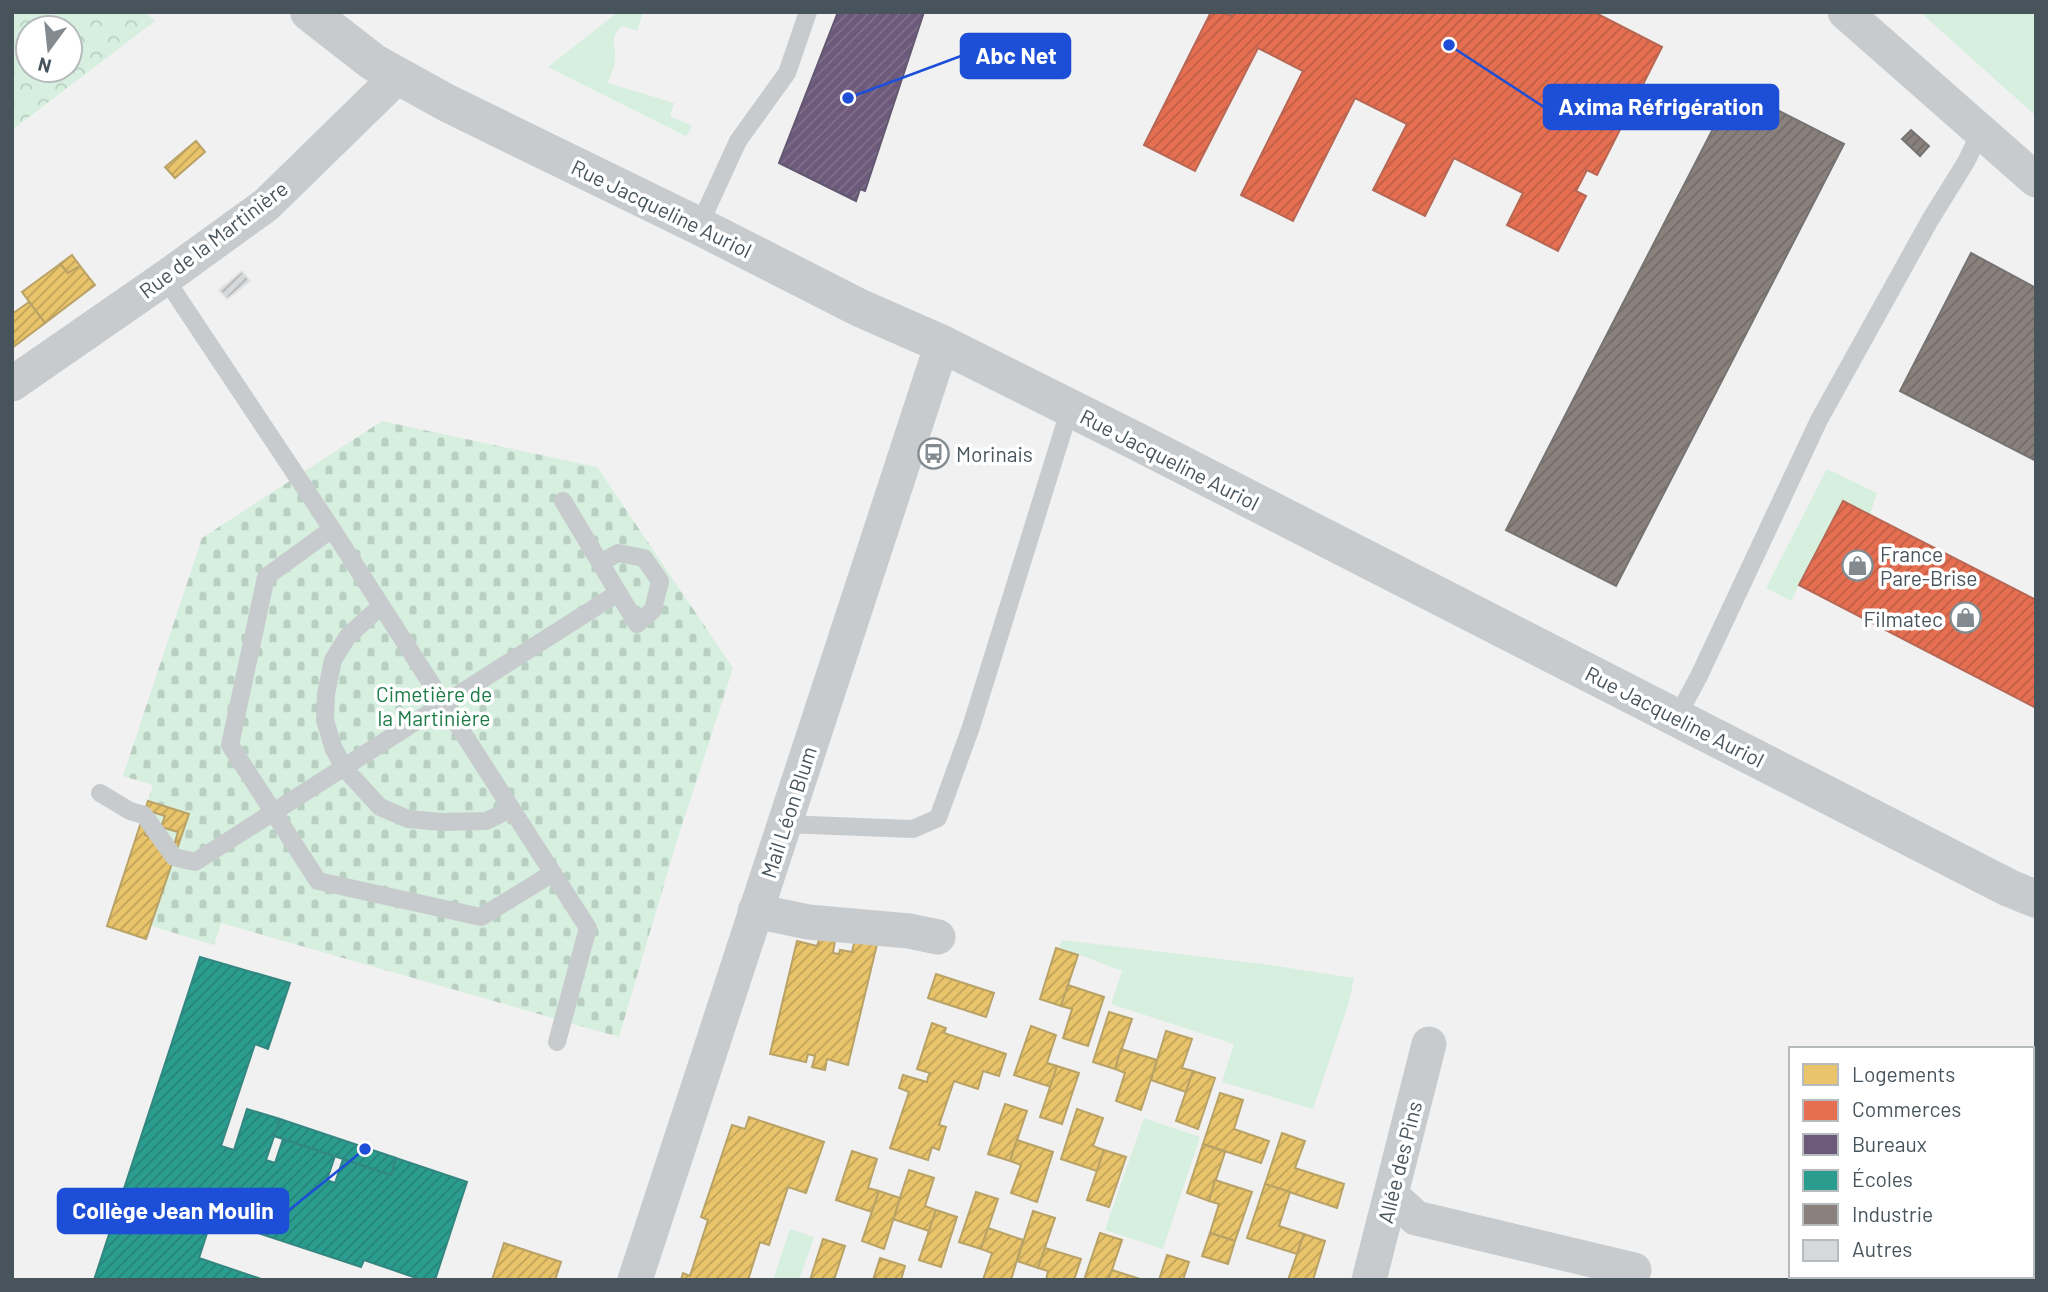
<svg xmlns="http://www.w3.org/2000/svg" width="2048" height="1292" viewBox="0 0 2048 1292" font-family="Barlow,sans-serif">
	<defs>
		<pattern id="forest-crowns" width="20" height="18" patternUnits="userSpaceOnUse" patternTransform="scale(1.75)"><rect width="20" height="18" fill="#d6efdf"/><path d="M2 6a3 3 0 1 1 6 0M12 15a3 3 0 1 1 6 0" fill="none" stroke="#b9cfc2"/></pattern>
		<pattern id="cemetery-stones" width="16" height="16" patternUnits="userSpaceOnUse" patternTransform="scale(1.75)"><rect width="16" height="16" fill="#d6efdf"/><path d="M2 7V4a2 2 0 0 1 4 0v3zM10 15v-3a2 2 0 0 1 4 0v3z" fill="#b9cfc2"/></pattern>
		<pattern id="homes-hatch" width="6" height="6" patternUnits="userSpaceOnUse" patternTransform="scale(1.75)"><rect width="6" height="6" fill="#e9c46a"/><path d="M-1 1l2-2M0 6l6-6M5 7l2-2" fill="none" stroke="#bfa25a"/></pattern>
		<pattern id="shops-hatch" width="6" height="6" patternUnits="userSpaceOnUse" patternTransform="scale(1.75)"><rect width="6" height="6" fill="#e76f51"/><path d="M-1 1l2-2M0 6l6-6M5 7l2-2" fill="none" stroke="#bd5e46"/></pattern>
		<pattern id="offices-hatch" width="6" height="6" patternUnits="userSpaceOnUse" patternTransform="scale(1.75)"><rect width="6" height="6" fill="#6d597a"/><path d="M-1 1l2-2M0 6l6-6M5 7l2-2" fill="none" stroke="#7f708b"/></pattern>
		<pattern id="schools-hatch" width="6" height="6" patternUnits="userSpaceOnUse" patternTransform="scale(1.75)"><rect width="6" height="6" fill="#2a9d8f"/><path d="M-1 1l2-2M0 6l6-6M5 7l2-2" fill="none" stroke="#268378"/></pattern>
		<pattern id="industry-hatch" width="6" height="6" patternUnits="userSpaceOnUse" patternTransform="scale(1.75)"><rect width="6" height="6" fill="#8a817c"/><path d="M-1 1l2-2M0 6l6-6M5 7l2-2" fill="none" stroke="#736c69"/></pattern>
		<pattern id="building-hatch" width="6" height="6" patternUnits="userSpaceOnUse" patternTransform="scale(1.75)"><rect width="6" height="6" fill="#d7d8d9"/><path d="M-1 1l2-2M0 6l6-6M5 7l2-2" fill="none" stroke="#b0b2b3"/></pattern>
	</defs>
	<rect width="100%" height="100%" fill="#f1f1f1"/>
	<g fill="#d6efdf">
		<path d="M 618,12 L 643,12 L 637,31 L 622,26 C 607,39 617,45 615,59 C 615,67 610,75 608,83 L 674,103 L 670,116 L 692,126 L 686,136 L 548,67 Z"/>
		<polygon points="1920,12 2036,12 2036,116"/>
		<polygon points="1827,469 1877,493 1870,515 1843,501 1791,601 1766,588"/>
		<polygon points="1062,940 1263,964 1354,978 1349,1002 1313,1109 1222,1082 1234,1044 1111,1004 1122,971 1059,947"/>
		<polygon points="1144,1118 1200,1137 1163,1249 1105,1230"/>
		<polygon points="790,1229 814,1237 799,1280 773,1280"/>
	</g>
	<path fill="url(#forest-crowns)" fill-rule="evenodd" d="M 12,12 L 145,12 L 155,21 L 12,130 ZM 28,28 L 70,28 L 70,70 L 28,70 Z"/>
	<polygon fill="url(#cemetery-stones)" points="382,421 597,467 733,668 675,847 619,1037 221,923 214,945 151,926 146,939 107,926 153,785 123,776 202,538"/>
	<g fill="url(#homes-hatch)" stroke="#b9a266" stroke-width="2" fill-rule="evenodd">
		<polygon points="196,141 205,152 175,178 165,167"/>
		<polygon points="72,255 80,266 68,273 60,264"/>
		<polygon points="60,264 68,273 80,266 95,285 45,323 22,292"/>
		<polygon points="29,302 45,323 12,348 12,314"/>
		<path d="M 148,801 L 189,814 L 146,939 L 107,926 ZM 152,812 L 165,816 L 161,827 L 178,832 L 174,845 L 145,835 Z"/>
		<polygon points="856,935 879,936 848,1065 827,1059 825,1070 812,1067 815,1056 808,1054 806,1062 770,1054 797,941 817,946 820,937 835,940 833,953 839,954 840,950 852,952"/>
		<polygon points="1056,948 1078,955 1061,1006 1040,999"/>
		<polygon points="936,974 994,993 986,1017 928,998"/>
		<polygon points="1068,985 1104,997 1088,1046 1063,1038 1072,1009 1061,1006"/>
		<polygon points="1109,1012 1132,1019 1115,1069 1093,1062"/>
		<polygon points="932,1023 946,1028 944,1033 1006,1054 999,1076 983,1071 978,1089 954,1081 939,1125 946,1127 939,1150 932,1147 928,1160 890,1148 909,1092 899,1088 903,1075 927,1082 928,1077 930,1073 917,1069"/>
		<polygon points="1031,1026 1056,1035 1047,1063 1057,1066 1051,1087 1014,1075"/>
		<polygon points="1166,1031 1192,1039 1182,1068 1193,1071 1186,1092 1151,1080"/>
		<polygon points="1121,1049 1157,1060 1141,1110 1116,1101 1125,1073 1115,1069"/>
		<polygon points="1057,1066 1079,1073 1062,1124 1040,1117"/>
		<polygon points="1193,1071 1215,1078 1198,1129 1176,1121"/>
		<polygon points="1220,1093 1243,1100 1234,1129 1269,1141 1261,1163 1203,1144"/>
		<polygon points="1005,1104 1027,1111 1010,1161 988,1154"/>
		<polygon points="1077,1109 1103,1118 1093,1146 1104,1150 1097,1171 1061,1159"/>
		<polygon points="749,1117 824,1142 806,1193 788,1187 769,1245 760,1242 748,1280 681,1280 683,1273 690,1276 708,1220 701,1217 732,1125 745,1129"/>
		<polygon points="1282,1133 1305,1141 1295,1168 1344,1184 1337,1208 1265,1184"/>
		<polygon points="1017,1140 1053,1152 1037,1202 1011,1193 1021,1165 1010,1161"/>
		<polygon points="1203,1144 1225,1152 1209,1201 1187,1193"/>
		<polygon points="1104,1150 1126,1157 1109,1207 1087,1200"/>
		<polygon points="852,1151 877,1159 868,1188 879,1191 872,1212 836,1200"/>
		<polygon points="909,1170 934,1178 925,1206 936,1210 929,1231 893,1219"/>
		<polygon points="1215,1180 1252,1192 1235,1241 1210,1233 1219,1204 1209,1201"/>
		<polygon points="1265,1184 1290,1192 1279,1226 1304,1234 1297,1254 1247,1238"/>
		<polygon points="879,1191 900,1198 884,1249 862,1241"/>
		<polygon points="976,1192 998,1199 981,1249 959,1242"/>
		<polygon points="936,1210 957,1217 941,1267 919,1260"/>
		<polygon points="1033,1211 1055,1218 1038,1268 1017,1261"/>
		<polygon points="988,1228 1023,1240 1011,1280 983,1280 992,1253 981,1249"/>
		<polygon points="1100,1233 1122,1240 1112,1270 1108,1280 1084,1280"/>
		<polygon points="1210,1233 1235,1241 1228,1264 1202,1256"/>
		<polygon points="1304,1234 1325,1241 1313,1280 1288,1280"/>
		<polygon points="823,1239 845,1246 834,1280 810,1280"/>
		<polygon points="504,1243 561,1262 555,1280 492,1280"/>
		<polygon points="1045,1248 1081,1259 1074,1280 1046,1280 1048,1271 1038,1268"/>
		<polygon points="1167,1255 1189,1262 1183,1280 1159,1280"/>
		<polygon points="880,1258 905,1266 901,1280 873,1280"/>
		<polygon points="1112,1270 1143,1280 1108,1280"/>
	</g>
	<g fill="url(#shops-hatch)" stroke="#b76754" stroke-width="2">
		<polygon points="1211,12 1224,12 1231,16 1232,12 1594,12 1662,47 1597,175 1587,170 1576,191 1586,196 1558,251 1507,225 1523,193 1454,158 1425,216 1373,190 1407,124 1355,98 1293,221 1241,195 1303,71 1258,48 1195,171 1144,145"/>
		<polygon points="1843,501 2036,600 2036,708 1799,585"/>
	</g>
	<polygon fill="url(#offices-hatch)" stroke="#625871" stroke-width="2" points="838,12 924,12 865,191 860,189 856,201 779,163"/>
	<g fill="url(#schools-hatch)" stroke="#338780" stroke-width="2">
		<polygon points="200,957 290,983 268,1049 255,1044 221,1146 234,1150 247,1109 280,1119 266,1160 275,1163 283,1139 335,1156 327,1180 335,1183 343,1159 391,1175 396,1158 467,1182 435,1280 422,1280 364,1260 361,1267 212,1218 199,1258 264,1280 94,1280"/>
		<polygon points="280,1119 396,1158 391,1175 274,1136"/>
	</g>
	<g fill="url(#industry-hatch)" stroke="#767472" stroke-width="2">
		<polygon points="1734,88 1844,144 1616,586 1506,530"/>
		<polygon points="1911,130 1929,146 1920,156 1902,139"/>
		<polygon points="1971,253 2036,288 2036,461 1900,391"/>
	</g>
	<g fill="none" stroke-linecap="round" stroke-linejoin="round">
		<polyline stroke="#ade1eb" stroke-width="10" points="1919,1280 1920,1276"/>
	</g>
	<polygon fill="url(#building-hatch)" stroke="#e2e3e4" stroke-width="2" points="242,271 250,281 227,299 219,290"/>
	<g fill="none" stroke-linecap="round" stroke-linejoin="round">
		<g stroke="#c8cbcd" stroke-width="18">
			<polyline points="699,226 738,141 787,73 808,12"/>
			<polyline points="165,278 332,529"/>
			<polyline points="563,501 637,624 653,610 660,581 644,558 618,553 600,563"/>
			<polyline points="381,606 348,636 333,660 326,694 325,720 333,747 344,768 380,807 408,819 442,822 486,821 511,809"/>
			<polyline points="1677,717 1699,676 1819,420 1930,220 1966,162 1981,131"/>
			<polyline points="100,793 130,811 144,815 174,857 195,862 618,593"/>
			<polyline points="784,824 913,829 938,818 971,727 1070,408"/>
			<polyline points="553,873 481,917 318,881 230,745 266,577 332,529 588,928 557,1042"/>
		</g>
		<g stroke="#c8cbcd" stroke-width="35">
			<polyline points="1845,12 2036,180"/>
			<polyline points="12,384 165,278 266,205 398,76"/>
			<polyline points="755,911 808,922 909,931 938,937"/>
			<polyline points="2032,1165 2036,1151"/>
			<polyline points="1391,1195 1416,1218 1634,1270"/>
			<polyline points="635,1280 942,344"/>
			<polyline points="1369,1280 1429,1044"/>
			<polyline points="2004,1280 2005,1276"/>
		</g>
		<polyline stroke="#c8cbcd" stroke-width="38" points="309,12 373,62 447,103 699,226 860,308 942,344 1134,440 2009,888 2036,899"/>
	</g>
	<defs>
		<symbol id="bus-ring" viewBox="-11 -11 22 22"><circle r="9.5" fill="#fff" stroke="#838b90" stroke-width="1.5"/><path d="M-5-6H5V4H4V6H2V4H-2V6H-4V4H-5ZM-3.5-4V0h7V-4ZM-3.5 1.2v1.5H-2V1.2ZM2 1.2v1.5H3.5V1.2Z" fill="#838b90"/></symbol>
		<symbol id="shop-ring" viewBox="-11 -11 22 22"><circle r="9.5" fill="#fff" stroke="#838b90" stroke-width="1.5"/><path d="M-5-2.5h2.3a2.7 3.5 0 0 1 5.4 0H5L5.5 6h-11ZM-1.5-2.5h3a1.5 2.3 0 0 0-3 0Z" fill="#838b90"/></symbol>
	</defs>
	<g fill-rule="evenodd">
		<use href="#bus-ring" x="916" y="436" width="35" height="35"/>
		<use href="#shop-ring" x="1840" y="548" width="35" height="35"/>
		<use href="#shop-ring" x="1948" y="600" width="35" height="35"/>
	</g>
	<g text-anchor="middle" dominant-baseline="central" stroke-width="7" stroke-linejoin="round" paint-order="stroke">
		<g font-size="21" fill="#48545c" stroke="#fff">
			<text transform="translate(662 208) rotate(26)">Rue Jacqueline Auriol</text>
			<text transform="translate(213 239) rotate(-37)">Rue de la Martinière</text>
			<text transform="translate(1170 459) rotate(27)">Rue Jacqueline Auriol</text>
			<text transform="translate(1675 716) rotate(27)">Rue Jacqueline Auriol</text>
			<text transform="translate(788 812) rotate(-72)">Mail Léon Blum</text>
			<text transform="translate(1399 1162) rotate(-76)">Allée des Pins</text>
		</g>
		<g font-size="21" fill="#48545c" stroke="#fff" text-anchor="start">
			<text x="956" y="453">Morinais</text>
			<text x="1880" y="553">France<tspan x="1880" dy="24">Pare-Brise</tspan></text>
			<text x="1943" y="618" text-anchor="end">Filmatec</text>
		</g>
		<g font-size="21" fill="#1c7b47" stroke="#fff">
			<text x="434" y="693">Cimetière de<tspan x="434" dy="24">la Martinière</tspan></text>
		</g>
	</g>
	<path fill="none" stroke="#1d4ed8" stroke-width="2.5" d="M848 98L961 56M1449 45L1544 107M365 1149L288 1211"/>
	<g fill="#1d4ed8" stroke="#fff" stroke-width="2.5">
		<circle cx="848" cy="98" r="7"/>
		<circle cx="1449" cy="45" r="7"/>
		<circle cx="365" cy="1149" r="7"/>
	</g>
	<g fill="#1d4ed8" stroke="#1d4ed8" stroke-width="2.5">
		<rect x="961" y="34" width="109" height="44" rx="7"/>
		<rect x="1544" y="85" width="234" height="44" rx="7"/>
		<rect x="58" y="1189" width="230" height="44" rx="7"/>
	</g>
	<g font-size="23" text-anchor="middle" font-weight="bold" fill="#fff">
		<text x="1016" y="64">Abc Net</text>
		<text x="1661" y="115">Axima Réfrigération</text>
		<text x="173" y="1219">Collège Jean Moulin</text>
	</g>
	<rect width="2048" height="1292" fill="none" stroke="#48545c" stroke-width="28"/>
	<rect x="1789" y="1047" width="245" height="231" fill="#ffffff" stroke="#b6bbbe" stroke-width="2"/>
	<rect x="1803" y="1064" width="35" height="21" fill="#e9c46a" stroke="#b6bbbe" stroke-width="2"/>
	<text x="1852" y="1082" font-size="21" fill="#48545c">Logements</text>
	<rect x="1803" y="1100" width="35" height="21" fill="#e76f51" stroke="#b6bbbe" stroke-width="2"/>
	<text x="1852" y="1117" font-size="21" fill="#48545c">Commerces</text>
	<rect x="1803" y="1134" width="35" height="21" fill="#6d597a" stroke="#b6bbbe" stroke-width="2"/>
	<text x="1852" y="1152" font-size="21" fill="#48545c">Bureaux</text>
	<rect x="1803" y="1170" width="35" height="21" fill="#2a9d8f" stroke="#b6bbbe" stroke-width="2"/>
	<text x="1852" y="1187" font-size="21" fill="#48545c">Écoles</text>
	<rect x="1803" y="1204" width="35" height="21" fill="#8a817c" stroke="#b6bbbe" stroke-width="2"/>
	<text x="1852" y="1222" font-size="21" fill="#48545c">Industrie</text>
	<rect x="1803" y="1240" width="35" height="21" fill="#d7d8d9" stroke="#b6bbbe" stroke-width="2"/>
	<text x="1852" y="1257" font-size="21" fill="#48545c">Autres</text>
	<g transform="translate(49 49) rotate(195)"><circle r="33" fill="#ffffff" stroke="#b6bbbe" stroke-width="2"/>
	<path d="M0-5L12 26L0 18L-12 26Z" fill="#838b90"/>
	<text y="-10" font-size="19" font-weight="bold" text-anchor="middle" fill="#48545c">N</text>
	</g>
</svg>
